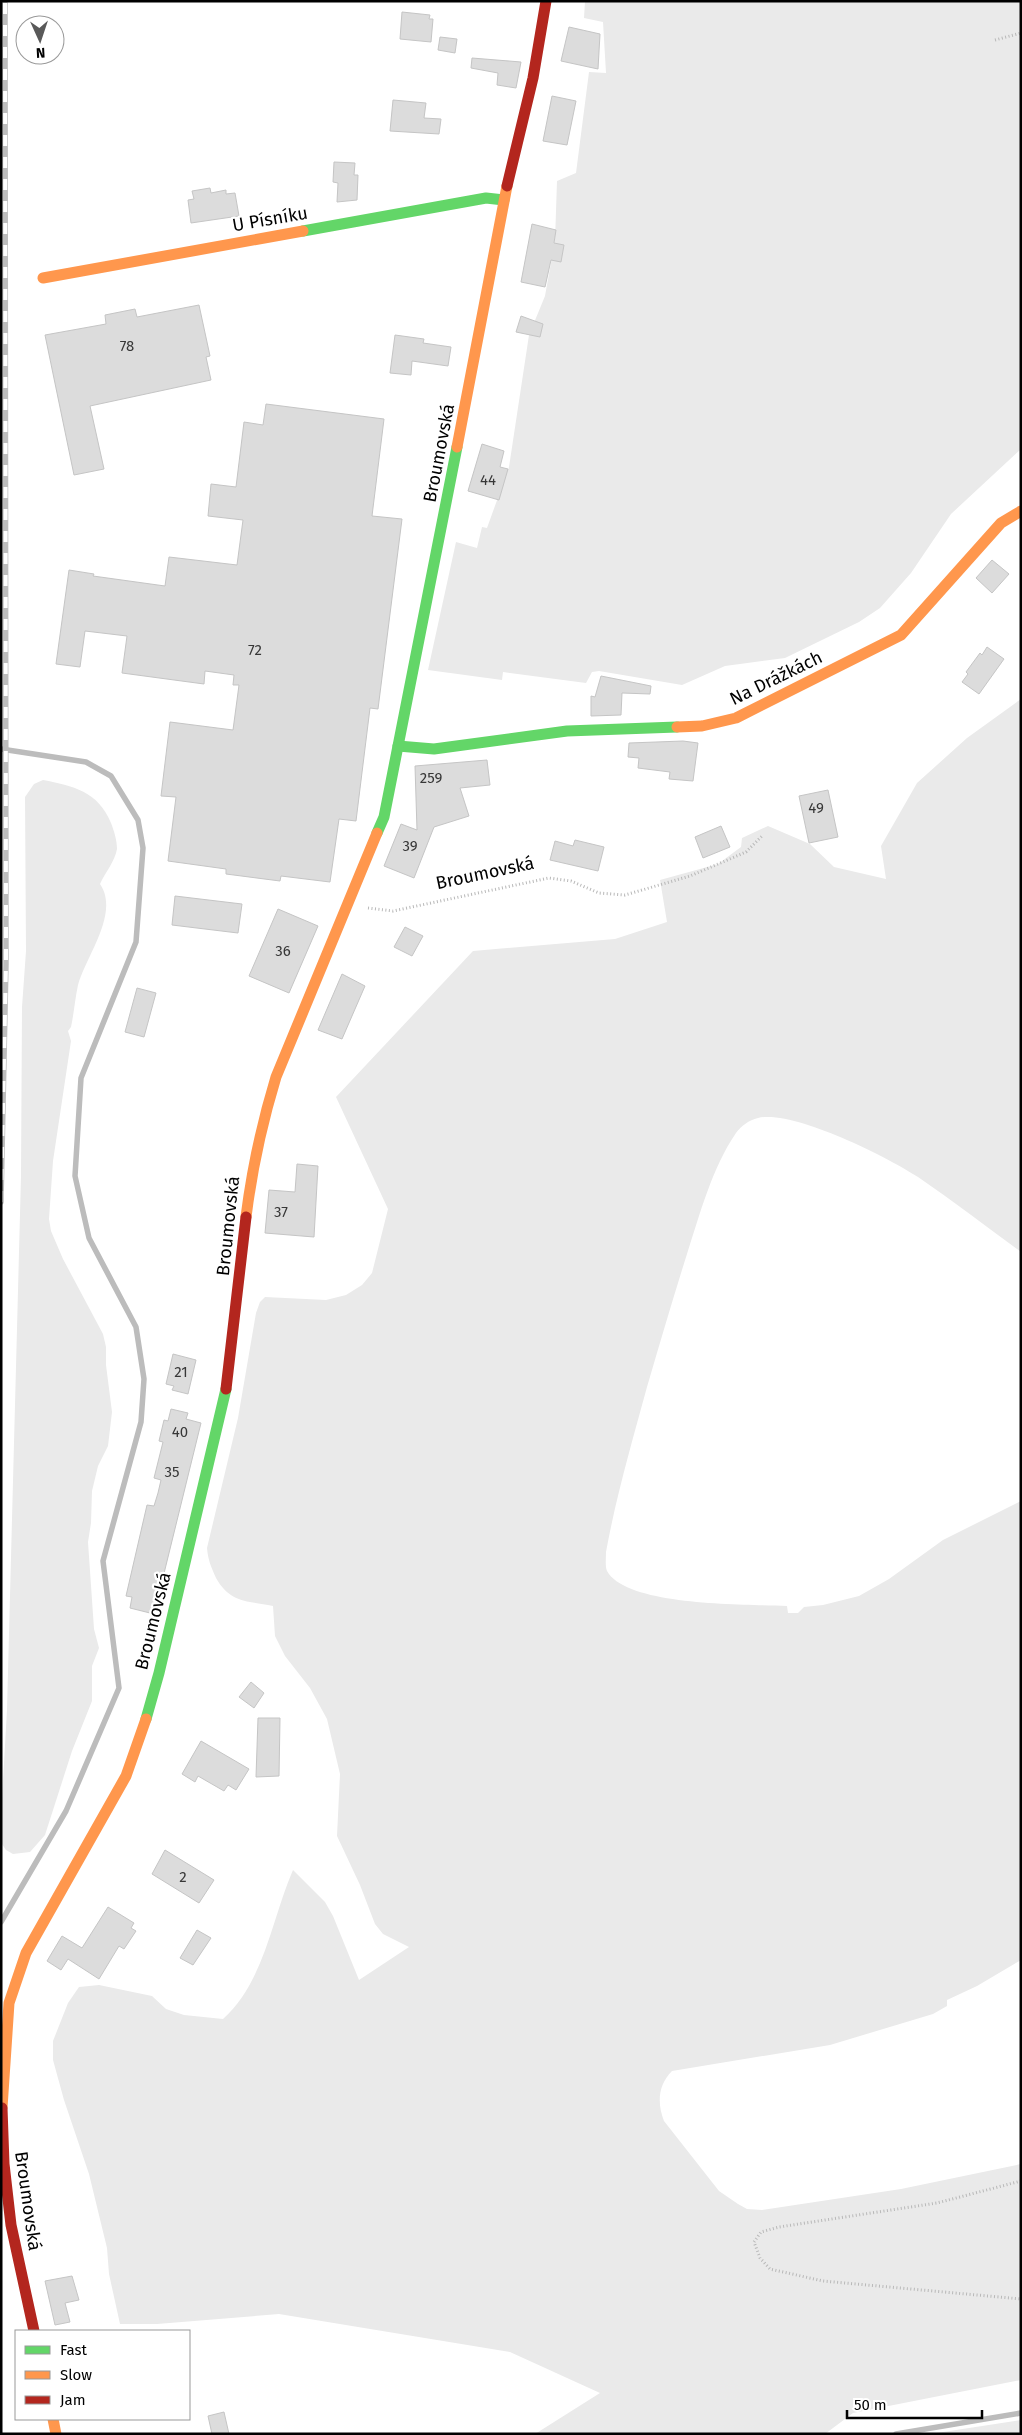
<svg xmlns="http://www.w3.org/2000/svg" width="1022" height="2435" viewBox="0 0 1022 2435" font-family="'Fira Sans',sans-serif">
	<rect width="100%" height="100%" fill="#fff"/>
	<g fill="#eaeaea">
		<polygon points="585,1 1021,1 1021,449 951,514 911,573 880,608 859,622 785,658 725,666 682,685 599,671 592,672 586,683 503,672 502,680 428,670 456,542 477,548 482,527 487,528 509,467 529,335 545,296 555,241 557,181 576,173 589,72 606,73 603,22 584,18"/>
		<path d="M 1021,699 L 1021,1252 C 987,1227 953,1201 918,1177 C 888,1157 792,1109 758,1118 C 749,1120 741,1126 736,1133 C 712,1168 700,1214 687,1254 C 673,1298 660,1343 647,1387 C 632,1442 616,1497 606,1552 C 606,1558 605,1566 607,1571 C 627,1607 749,1604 787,1606 L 788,1613 L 798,1613 L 804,1607 L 823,1605 L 859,1596 L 889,1579 L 943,1540 L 1021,1501 L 1021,1960 L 977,1986 L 947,2000 L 947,2006 L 933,2014 L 830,2045 L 672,2071 C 658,2085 657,2103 664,2121 L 719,2191 L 738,2204 L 747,2209 L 762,2210 L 901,2189 L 1021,2164 L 1021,2380 L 853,2413 L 825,2434 L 535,2434 L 600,2393 L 510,2352 L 279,2314 L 157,2324 L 120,2324 L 109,2274 L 107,2248 L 89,2174 L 64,2100 L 53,2060 L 53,2041 L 68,2003 L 79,1987 L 99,1985 L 152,1996 L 166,2009 L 184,2015 L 223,2019 C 264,1983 272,1918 293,1870 L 325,1902 L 333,1916 L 359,1980 L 409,1947 L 383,1934 L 375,1924 L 360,1885 L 337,1836 L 340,1774 L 327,1719 L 310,1688 L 285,1656 L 275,1636 L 273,1606 C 248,1601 230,1603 216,1578 C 211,1567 208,1560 207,1548 L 238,1418 L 256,1313 L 260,1302 L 265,1297 L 326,1300 L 346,1295 L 362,1285 L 372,1273 L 388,1209 L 336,1097 L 473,951 L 615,939 L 667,922 L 660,880 L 718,864 L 741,847 L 742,838 L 768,826 L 810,844 L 834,867 L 886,879 L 881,846 L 917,783 L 967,738 Z"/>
		<path d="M 43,780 C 73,786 98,791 111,823 C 114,831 117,840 117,849 C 115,861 105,873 100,884 C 120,913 86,956 78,985 C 75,999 74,1013 71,1027 L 68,1031 L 71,1041 L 53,1161 L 49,1219 L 51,1231 L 63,1259 L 103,1334 L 106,1347 L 106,1365 L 112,1412 L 108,1446 L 98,1466 L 92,1491 L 91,1523 L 88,1542 L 94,1629 L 99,1648 L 92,1666 L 92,1701 L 72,1751 L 45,1835 L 30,1852 L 13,1854 L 6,1850 L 2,1844 L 1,1816 L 7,1710 L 21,1176 L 22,1007 L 26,951 L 25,797 L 34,784 Z"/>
		<polygon points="1021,2420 1021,2434 930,2434"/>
	</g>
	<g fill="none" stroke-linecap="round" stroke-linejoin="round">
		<g stroke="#bcbcbc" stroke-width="5.5">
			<polyline points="1,749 86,762 111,776 138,820 143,848 136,942 81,1078 75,1176 89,1238 136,1327 144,1379 141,1422 103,1561 119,1688 66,1811 1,1922"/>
			<polyline points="896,2434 1021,2413"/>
		</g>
	</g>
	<g fill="#dcdcdc" stroke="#c5c5c5">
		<polygon points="402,12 430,15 429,19 433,19 431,42 400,39"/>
		<polygon points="569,27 600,34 598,69 561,61"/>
		<polygon points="440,37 457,39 455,53 438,50"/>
		<polygon points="472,58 521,62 516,88 497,85 498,73 471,68"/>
		<polygon points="552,96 576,101 567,145 543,141"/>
		<polygon points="393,100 426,103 424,118 441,119 439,134 390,131"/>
		<polygon points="334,162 355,163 354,175 358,175 357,200 337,202 338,183 333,182"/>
		<polygon points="210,188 211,193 226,190 226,194 235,193 239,216 191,223 188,200 194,199 192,191"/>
		<polygon points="532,224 556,230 554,243 564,245 561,262 551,260 545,287 521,282"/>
		<polygon points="199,305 210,356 206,357 211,380 90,406 104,469 74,475 45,335 106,324 105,315 135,309 137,317"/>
		<polygon points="521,316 543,324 540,337 516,332"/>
		<polygon points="395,335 424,339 423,343 451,347 448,366 412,361 411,375 390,373"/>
		<polygon points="266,404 384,419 372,516 402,519 378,709 370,708 356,821 339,819 330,882 281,876 280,881 226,874 226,869 168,861 176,797 161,796 170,722 233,730 239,685 233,685 234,675 205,671 204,684 122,673 127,636 85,631 80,667 56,664 69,570 94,574 93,576 165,586 169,557 237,565 243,520 208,516 211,484 236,487 244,422 263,425"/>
		<polygon points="482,444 504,451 500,467 508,469 499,500 468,491"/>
		<polygon points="992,560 1009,574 992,593 976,578"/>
		<polygon points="987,647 1004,659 979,694 962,682 968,674 966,672 980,653 982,655"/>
		<polygon points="601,676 651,686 650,694 622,693 621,715 591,716 591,696 595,697"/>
		<polygon points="683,741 698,743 693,781 669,779 670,772 638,768 639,758 628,757 629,743"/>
		<polygon points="487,760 490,785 460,788 469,816 434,827 414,878 384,866 401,824 417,830 415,766"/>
		<polygon points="828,790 838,837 809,843 799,796"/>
		<polygon points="721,826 730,847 703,858 695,837"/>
		<polygon points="575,840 604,847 598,871 550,860 555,841 573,846"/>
		<polygon points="175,896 242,904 238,933 172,925"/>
		<polygon points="278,909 318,926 289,993 249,976"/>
		<polygon points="405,927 423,936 412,956 394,947"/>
		<polygon points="342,974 365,986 342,1039 318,1030"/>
		<polygon points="137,988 156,993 144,1037 125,1032"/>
		<polygon points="297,1164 318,1166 314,1237 265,1233 269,1190 295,1192"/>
		<polygon points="173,1354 196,1360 188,1394 172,1390 174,1386 166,1384"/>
		<polygon points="171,1409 188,1413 186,1419 201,1423 154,1614 130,1608 132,1597 126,1596 147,1505 154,1506 158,1493 161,1480 154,1478 163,1442 159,1441 164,1420 168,1421"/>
		<polygon points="251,1682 264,1693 254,1708 239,1697"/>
		<polygon points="258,1718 280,1718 279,1776 256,1777"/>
		<polygon points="201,1741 249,1769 236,1790 228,1785 224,1791 198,1776 195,1782 182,1774"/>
		<polygon points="165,1850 214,1880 199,1903 152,1874"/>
		<polygon points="108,1907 134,1923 131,1928 136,1931 124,1949 119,1946 99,1979 68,1959 61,1970 47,1961 62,1936 82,1948"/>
		<polygon points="197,1930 211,1938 193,1965 180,1958"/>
		<polygon points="72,2276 79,2300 65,2303 70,2322 55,2325 45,2281"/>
		<polygon points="224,2412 229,2434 212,2434 208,2416"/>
	</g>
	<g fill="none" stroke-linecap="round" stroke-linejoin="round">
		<g stroke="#b8b8b8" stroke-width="3" stroke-dasharray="1 2.5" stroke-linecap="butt">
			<polyline points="995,40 1021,33"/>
			<polyline points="368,908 393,911 549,878 571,881 599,893 625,895 690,876 746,852 763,835"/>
			<polyline points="1021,2181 937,2203 779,2227 761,2232 754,2242 760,2258 770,2269 823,2281 1021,2299"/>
		</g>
		<g stroke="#63d668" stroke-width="11">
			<polyline points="303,231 486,198 504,200"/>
			<polyline points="398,746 434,749 567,731 677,727"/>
			<polyline points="377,833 384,817 457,447"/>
			<polyline points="146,1719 159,1673 226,1389"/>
		</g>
		<g stroke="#ff974d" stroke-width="11">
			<polyline points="43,278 303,231"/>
			<polyline points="457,447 507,186"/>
			<polyline points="677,727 702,726 736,718 901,635 1001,523 1021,511"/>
			<path d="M 246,1217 C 252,1169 262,1123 276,1077 L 377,833"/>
			<polyline points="2,2108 9,2003 26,1953 126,1776 146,1719"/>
			<polyline points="53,2419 56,2434"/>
		</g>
		<g stroke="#b3261e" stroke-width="11">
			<polyline points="507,186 533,78 546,1"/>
			<polyline points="226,1389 246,1217"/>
			<polyline points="2,2108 4,2164 11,2225 34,2331"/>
		</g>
		<defs>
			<polyline id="rail" points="1,1202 6,964 5,1"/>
		</defs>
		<use href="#rail" stroke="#bdbdbd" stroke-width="5.5"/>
		<use href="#rail" stroke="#fff" stroke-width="4" stroke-dasharray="11" stroke-linecap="butt"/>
	</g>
	<g text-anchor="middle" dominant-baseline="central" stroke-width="4.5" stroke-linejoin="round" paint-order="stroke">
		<g font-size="15" fill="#373737">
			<text x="127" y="346">78</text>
			<text x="488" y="480">44</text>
			<text x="255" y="650">72</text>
			<text x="431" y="778">259</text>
			<text x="816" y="808">49</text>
			<text x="410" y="846">39</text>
			<text x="283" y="951">36</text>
			<text x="281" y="1212">37</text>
			<text x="181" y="1372">21</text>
			<text x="180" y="1432">40</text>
			<text x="172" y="1472">35</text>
			<text x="183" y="1877">2</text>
		</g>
		<g font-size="18" fill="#000" stroke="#fff">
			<text transform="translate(270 219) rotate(-10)">U Písníku</text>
			<text transform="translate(439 453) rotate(-79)">Broumovská</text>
			<text transform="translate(776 678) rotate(-26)">Na Drážkách</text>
			<text transform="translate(485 873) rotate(-12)">Broumovská</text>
			<text transform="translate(228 1226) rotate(-84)">Broumovská</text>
			<text transform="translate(153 1621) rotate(-76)">Broumovská</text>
			<text transform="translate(28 2201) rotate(82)">Broumovská</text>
		</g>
	</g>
	<rect width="1022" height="2435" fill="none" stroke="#000000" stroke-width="5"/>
	<rect x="15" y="2330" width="175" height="90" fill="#ffffff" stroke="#999999"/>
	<rect x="25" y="2346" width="25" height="8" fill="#63d668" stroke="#999999"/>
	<text x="60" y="2355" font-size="15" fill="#000000">Fast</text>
	<rect x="25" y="2371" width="25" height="8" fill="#ff974d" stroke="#999999"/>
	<text x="60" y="2380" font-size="15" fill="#000000">Slow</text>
	<rect x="25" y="2396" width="25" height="8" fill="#b3261e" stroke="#999999"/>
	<text x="60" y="2405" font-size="15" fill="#000000">Jam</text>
	<g transform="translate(40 40) rotate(177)"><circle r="24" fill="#ffffff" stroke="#999999"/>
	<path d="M0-4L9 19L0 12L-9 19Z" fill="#595959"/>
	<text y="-8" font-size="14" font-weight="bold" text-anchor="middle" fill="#000000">N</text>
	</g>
	<path d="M847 2410v8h135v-8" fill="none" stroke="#000000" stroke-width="2.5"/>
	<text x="854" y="2410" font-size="15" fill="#000000" stroke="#ffffff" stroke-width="4" paint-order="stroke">50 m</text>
</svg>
